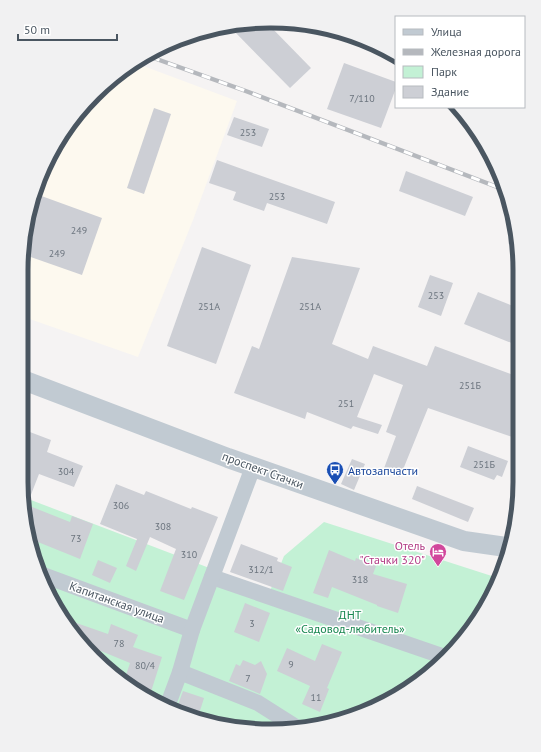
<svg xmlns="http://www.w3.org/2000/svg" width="541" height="752" viewBox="0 0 541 752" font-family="'PT Sans',sans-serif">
	<rect width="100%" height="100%" fill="#f5f3f3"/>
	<polygon fill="#fdf9ef" points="138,64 237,101 193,220 138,357 24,317 26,222 55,146 106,83"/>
	<polygon fill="#c3f1d5" points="23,497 270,591 284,556 324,522 498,578 494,592 435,669 366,712 303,729 238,729 160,705 106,669 63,620 30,546"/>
	<g fill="#cdcfd5">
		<polygon points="268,24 311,68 290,88 232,29"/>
		<polygon points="344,63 396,82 396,88 381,128 327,109"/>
		<polygon points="154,108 171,114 144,194 127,188"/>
		<polygon points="234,117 269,129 262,147 227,135"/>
		<polygon points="217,160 335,202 327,224 267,203 264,211 233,200 236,192 209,183"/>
		<polygon points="406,171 473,197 465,216 399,191"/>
		<polygon points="36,194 102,218 82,275 25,255 26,222"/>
		<polygon points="202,247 251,265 216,364 167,346"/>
		<polygon points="292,257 360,268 332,344 368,359 373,346 427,366 435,346 519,377 519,428 515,438 428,408 400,477 383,471 396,436 386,432 403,385 374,374 357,417 382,425 378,434 353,426 351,429 307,412 305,419 234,393 252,346 259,349"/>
		<polygon points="430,275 453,283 441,316 418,307"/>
		<polygon points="478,292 518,308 519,346 464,324"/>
		<polygon points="22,429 51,440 47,452 83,466 74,487 39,474 27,505 70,522 72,516 93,524 80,559 28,538 21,482"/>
		<polygon points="468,446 508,461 502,477 497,475 494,480 460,467"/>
		<polygon points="352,459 365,464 354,490 341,484"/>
		<polygon points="116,484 144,495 146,491 191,509 192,507 218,517 184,600 160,591 176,549 150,537 136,571 126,566 137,539 100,524"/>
		<polygon points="417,486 474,508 468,522 412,499"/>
		<polygon points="241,544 278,558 277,561 292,567 283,591 230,572"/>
		<polygon points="329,550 355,561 356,558 376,566 373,574 407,584 398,613 377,606 377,605 332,587 328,598 313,593"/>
		<polygon points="98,560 117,568 110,583 92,575"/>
		<polygon points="245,603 270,613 259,642 234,632"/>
		<polygon points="62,618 108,634 111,624 138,635 133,647 162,657 149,698 124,681 130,663 84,644"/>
		<polygon points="322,644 342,652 327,688 329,689 320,712 302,704 310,686 277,671 287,648 315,661"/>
		<polygon points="243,660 255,665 261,661 267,674 260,694 229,681 236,664 240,666"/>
		<polygon points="183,691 204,698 198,717 176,710"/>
	</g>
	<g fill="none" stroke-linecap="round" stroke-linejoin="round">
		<g stroke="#c1cad2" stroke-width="16">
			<polyline points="43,575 192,630"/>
			<polyline points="212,577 445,657"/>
			<polyline points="180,672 258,703 299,729"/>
			<polyline points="167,707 180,672 192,630 253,467"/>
		</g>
		<polyline stroke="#c1cad2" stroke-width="20" points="23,380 228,458 464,541 506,547"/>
		<defs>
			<polyline id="rail" points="151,57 243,90 505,190"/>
		</defs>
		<use href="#rail" stroke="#b5b8bd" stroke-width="4.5"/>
		<use href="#rail" stroke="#fff" stroke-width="3" stroke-dasharray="9" stroke-linecap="butt"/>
	</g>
	<defs>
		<symbol id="bus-pin" viewBox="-11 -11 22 30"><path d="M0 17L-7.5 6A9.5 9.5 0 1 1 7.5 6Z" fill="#1a4fb4" stroke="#fff"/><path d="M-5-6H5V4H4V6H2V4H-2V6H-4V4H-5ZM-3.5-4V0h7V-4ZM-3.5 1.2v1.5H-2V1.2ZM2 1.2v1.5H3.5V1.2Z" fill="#fff"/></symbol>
		<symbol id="hotel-pin" viewBox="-11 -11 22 30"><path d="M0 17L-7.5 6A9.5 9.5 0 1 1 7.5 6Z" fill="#d1479c" stroke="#fff"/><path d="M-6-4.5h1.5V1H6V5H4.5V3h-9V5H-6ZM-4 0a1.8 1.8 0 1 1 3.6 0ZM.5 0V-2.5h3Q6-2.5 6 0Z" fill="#fff"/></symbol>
	</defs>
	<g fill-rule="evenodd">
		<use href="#bus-pin" x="325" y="460" width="20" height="27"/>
		<use href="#hotel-pin" x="428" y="542" width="20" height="27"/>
	</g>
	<g text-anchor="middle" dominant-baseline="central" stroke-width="3" stroke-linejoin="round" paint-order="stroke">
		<g font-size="10" fill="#6b747e">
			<text x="362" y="98">7/110</text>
			<text x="248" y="132">253</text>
			<text x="277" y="196">253</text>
			<text x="79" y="230">249</text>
			<text x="57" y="253">249</text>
			<text x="436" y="295">253</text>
			<text x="209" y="306">251А</text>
			<text x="310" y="306">251А</text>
			<text x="470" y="385">251Б</text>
			<text x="346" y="403">251</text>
			<text x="484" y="464">251Б</text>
			<text x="66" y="471">304</text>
			<text x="121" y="505">306</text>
			<text x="163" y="526">308</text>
			<text x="76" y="538">73</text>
			<text x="189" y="554">310</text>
			<text x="261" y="569">312/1</text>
			<text x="360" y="579">318</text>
			<text x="252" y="623">3</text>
			<text x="119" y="643">78</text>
			<text x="291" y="664">9</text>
			<text x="145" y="665">80/4</text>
			<text x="248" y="678">7</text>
			<text x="316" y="697">11</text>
		</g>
		<g font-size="12" fill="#4a5661" stroke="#fff">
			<text transform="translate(263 470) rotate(20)">проспект Стачки</text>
			<text transform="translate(117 602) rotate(20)">Капитанская улица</text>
		</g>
		<g font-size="12" fill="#164399" stroke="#fff" text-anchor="start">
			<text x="348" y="470">Автозапчасти</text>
		</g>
		<g font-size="12" fill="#b23c85" stroke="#fff" text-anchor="end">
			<text x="425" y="545">Отель<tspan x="425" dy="14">"Стачки 320"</tspan></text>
		</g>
		<g font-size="12" fill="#17864f" stroke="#fff">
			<text x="350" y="614">ДНТ<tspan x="350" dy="14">«Садовод-любитель»</tspan></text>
		</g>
	</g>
	<path d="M0 0H541V752H0ZM270 28H271A242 242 0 0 1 513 270V482A242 242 0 0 1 271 724H270A242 242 0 0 1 28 482V270A242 242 0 0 1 270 28Z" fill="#f1f1f2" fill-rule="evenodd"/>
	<path fill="none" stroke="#4a5661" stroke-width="5" d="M270 28H271A242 242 0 0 1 513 270V482A242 242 0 0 1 271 724H270A242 242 0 0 1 28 482V270A242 242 0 0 1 270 28Z"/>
	<rect x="395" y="16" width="130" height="92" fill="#ffffff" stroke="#b7bbc0"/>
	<rect x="403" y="29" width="20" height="6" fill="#c1cad2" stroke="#b7bbc0"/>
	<text x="431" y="36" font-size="12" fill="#4a5661">Улица</text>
	<rect x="403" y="49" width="20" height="6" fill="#b5b8bd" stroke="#b7bbc0"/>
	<text x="431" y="56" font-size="12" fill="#4a5661">Железная дорога</text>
	<rect x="403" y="66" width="20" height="12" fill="#c3f1d5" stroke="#b7bbc0"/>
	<text x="431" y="76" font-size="12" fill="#4a5661">Парк</text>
	<rect x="403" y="86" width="20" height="12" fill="#cdcfd5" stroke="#b7bbc0"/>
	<text x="431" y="96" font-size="12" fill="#4a5661">Здание</text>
	<path d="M18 34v6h99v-6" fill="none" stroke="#4a5661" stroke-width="2"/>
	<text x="24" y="34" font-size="12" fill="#4a5661" stroke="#ffffff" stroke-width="3" paint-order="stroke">50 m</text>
</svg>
